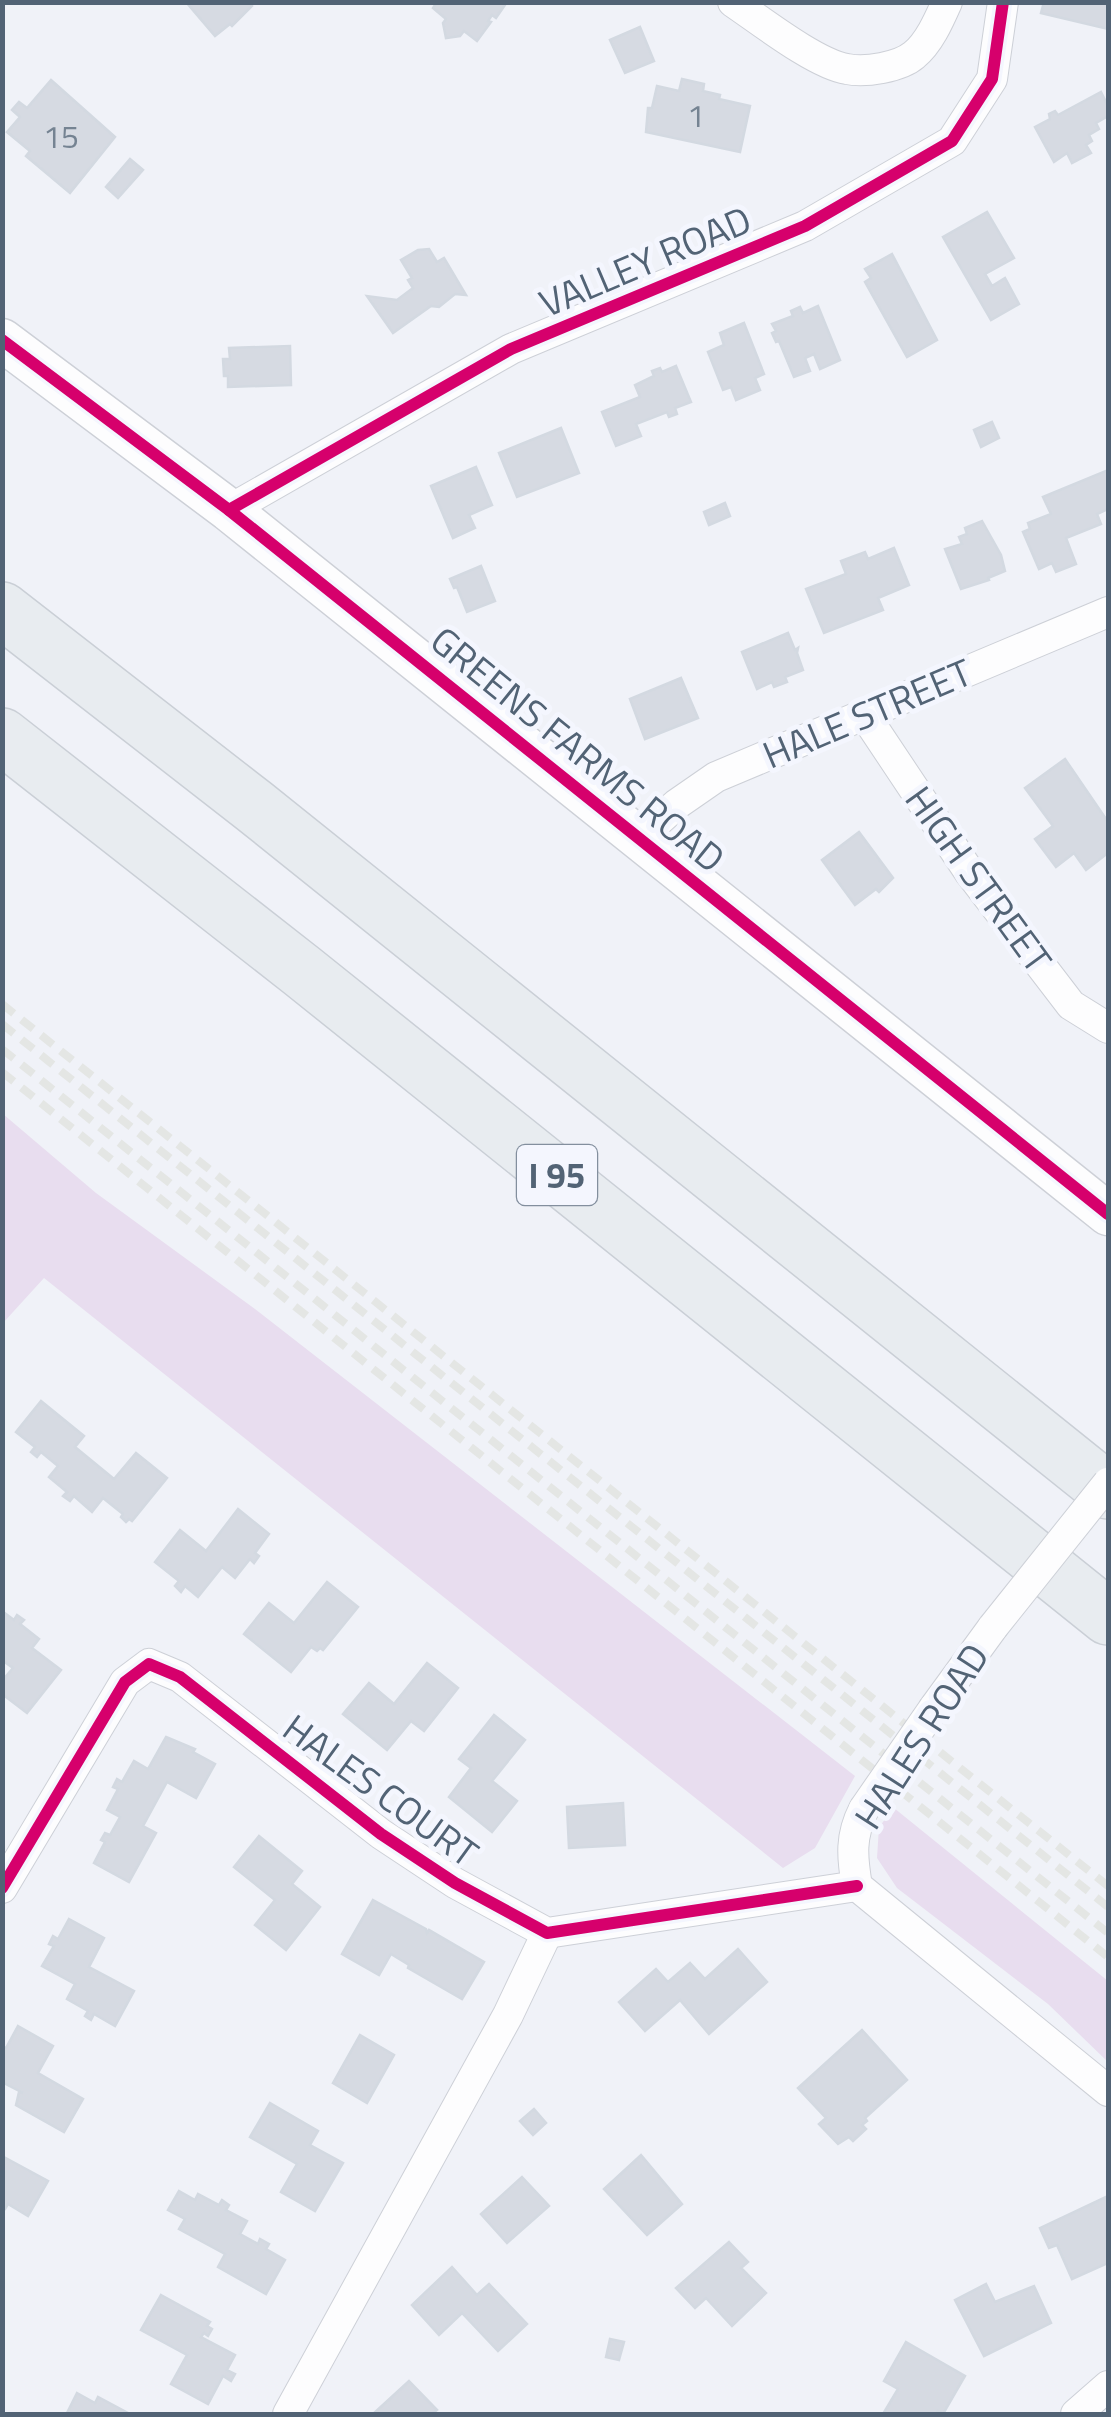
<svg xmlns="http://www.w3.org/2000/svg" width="1111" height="2417" viewBox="0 0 1111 2417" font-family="'Titillium Web',sans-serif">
	<rect width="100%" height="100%" fill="#f0f2f8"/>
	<g fill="#e8ddef">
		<polygon points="3,1114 96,1193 255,1309 855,1776 815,1848 783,1868 44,1278 3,1323"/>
		<polygon points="894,1808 1108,1981 1108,2062 1048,2004 897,1888 877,1858 879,1827"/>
	</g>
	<g fill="#d6dae2" stroke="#d3d9e1" stroke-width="2.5">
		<polygon points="186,2 249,2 252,6 232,26 230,24 215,36"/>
		<polygon points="437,2 507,2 496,18 492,15 488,21 491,22 477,41 464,31 460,36 446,38 443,23 446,19 433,8"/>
		<polygon points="1044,2 1108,2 1108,29 1041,13"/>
		<polygon points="640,27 654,61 625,73 610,40"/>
		<polygon points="682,79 704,84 703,91 720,95 719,99 750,106 740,152 646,132 648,108 652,108 657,86 679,91"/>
		<polygon points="51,80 115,137 70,193 26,156 30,151 7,132 20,117 12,110 19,102 27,108"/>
		<polygon points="1101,92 1108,106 1108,116 1096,123 1099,129 1089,135 1092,141 1086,145 1091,153 1072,163 1067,153 1054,162 1035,127 1050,119 1049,114 1055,111 1058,115"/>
		<polygon points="130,159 143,170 118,198 106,187"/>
		<polygon points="987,212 1014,258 985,274 992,286 1005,278 1019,304 991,320 943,237"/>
		<polygon points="429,249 437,262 444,258 466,295 455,294 439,307 431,306 393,333 367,296 397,300 413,288 408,280 412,278 401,260 418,250"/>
		<polygon points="892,254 937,340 907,357 865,282 871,278 865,269"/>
		<polygon points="818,306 840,360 820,369 814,354 805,358 810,371 794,377 779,341 776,342 772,333 776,331 772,324 793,316 791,311 800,307 803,313"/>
		<polygon points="744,323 764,374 755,378 760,390 736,400 731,387 723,390 708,352 724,345 720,333"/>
		<polygon points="290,346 291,385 228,387 228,376 224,376 223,359 230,359 229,348"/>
		<polygon points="676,366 691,402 675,408 677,414 669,417 667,412 636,424 641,436 616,446 602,412 640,397 635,385 654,376 652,371 660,368 662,372"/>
		<polygon points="992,422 999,438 981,447 974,430"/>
		<polygon points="561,428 579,473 517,497 499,453"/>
		<polygon points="476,467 492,505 469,515 475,528 453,538 431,486"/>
		<polygon points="1108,470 1108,509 1097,514 1101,524 1066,538 1076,564 1056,572 1052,563 1039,569 1023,532 1030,529 1028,523 1051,514 1043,497"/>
		<polygon points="725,503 730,516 709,525 704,512"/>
		<polygon points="982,521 1001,555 1005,571 988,578 989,580 961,589 945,549 962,544 959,537 967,534 965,528"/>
		<polygon points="894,548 909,585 878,598 883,610 824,633 806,589 846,574 841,561 865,552 868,559"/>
		<polygon points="481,566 495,601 467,612 457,587 454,588 450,579"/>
		<polygon points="788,633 795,650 798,648 797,653 803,670 785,677 787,682 774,687 772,682 757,689 742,652"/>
		<polygon points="681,678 698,718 645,739 630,699"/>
		<polygon points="1065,759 1108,822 1108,853 1086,870 1074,853 1056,867 1035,839 1053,826 1025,788"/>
		<polygon points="859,832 893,878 879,892 876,889 855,905 822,860"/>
		<polygon points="41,1401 84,1436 75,1447 114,1479 136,1453 167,1478 132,1521 129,1519 126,1522 121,1517 123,1514 103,1498 92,1512 74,1496 70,1501 63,1496 67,1492 49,1477 58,1466 41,1452 37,1457 31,1452 35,1447 16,1432"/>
		<polygon points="238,1509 269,1534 255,1553 259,1556 254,1563 250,1559 235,1578 222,1567 198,1597 185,1586 181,1592 175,1586 179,1581 155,1562 180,1530 206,1551"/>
		<polygon points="327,1582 358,1607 323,1650 320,1648 317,1651 311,1647 291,1672 244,1634 269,1603 294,1623"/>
		<polygon points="2,1611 14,1620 17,1615 24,1620 20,1624 39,1639 32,1648 61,1670 27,1713 2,1694 2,1681 13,1668 2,1660"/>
		<polygon points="427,1663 458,1688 424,1731 411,1721 387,1750 343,1714 369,1683 394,1704"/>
		<polygon points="494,1715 525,1740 492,1781 517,1801 492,1832 449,1797 471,1768 459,1759"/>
		<polygon points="166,1737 195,1749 193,1752 215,1764 196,1798 167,1782 143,1826 156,1833 129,1882 94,1863 105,1842 101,1840 105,1833 110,1835 120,1817 107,1810 118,1789 113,1787 117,1779 122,1782 134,1761 148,1769"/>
		<polygon points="623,1803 625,1845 569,1848 567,1807"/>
		<polygon points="259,1836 302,1871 292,1884 320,1907 286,1950 255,1925 275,1900 234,1867"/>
		<polygon points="373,1900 426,1929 427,1933 429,1930 484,1962 462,1999 408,1968 409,1965 391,1954 379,1975 342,1954"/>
		<polygon points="69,1919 104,1938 89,1967 134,1991 115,2026 94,2014 91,2020 85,2016 88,2011 67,1999 75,1984 42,1966 54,1946 49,1944 53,1936 58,1939"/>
		<polygon points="738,1949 767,1982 709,2034 680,2000 645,2031 619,2002 656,1969 668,1982 690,1963 705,1979"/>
		<polygon points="18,2026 53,2046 38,2073 83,2099 64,2132 16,2105 19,2092 23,2093 2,2082 2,2047 6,2048"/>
		<polygon points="862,2030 907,2080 865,2118 867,2121 862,2125 866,2129 853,2141 849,2137 838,2144 819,2124 826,2118 798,2088"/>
		<polygon points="360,2035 394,2055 367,2103 333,2083"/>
		<polygon points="270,2103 318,2131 310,2145 343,2163 315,2211 281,2192 297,2164 250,2137"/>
		<polygon points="534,2109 546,2123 533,2135 520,2121"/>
		<polygon points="641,2155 682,2204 647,2235 604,2189"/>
		<polygon points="2,2156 48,2181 28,2216 8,2204 5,2209 2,2208"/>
		<polygon points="522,2177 549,2206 507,2243 481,2214"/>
		<polygon points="179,2191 195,2200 198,2194 219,2205 222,2200 229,2205 226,2210 247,2221 240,2234 258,2244 260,2239 269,2244 266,2249 285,2260 266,2294 218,2267 225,2254 179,2229 185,2219 168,2210"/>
		<polygon points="1108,2196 1108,2263 1072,2279 1057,2245 1049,2248 1040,2228"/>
		<polygon points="729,2242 748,2262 741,2268 766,2293 732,2326 706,2298 695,2308 676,2288"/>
		<polygon points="452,2267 477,2295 489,2284 527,2324 498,2351 462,2313 439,2335 412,2305"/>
		<polygon points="986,2284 995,2302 1034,2286 1051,2323 984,2356 955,2300"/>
		<polygon points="161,2295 210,2322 207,2326 212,2329 208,2336 204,2333 201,2337 235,2355 227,2370 235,2374 231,2381 223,2376 208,2404 171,2384 187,2355 141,2330"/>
		<polygon points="610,2339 624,2342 619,2360 606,2357"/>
		<polygon points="906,2342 965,2376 943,2414 938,2411 936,2414 883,2414 898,2389 884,2381"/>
		<polygon points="409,2381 437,2410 432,2414 373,2414"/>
		<polygon points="77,2393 95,2403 98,2397 130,2414 70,2414 67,2413"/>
	</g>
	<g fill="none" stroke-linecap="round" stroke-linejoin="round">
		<defs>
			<g id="minor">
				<path d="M 733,2 C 761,21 816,64 847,69 C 865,73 900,67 914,55 C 929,43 939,20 947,2"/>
				<polyline points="229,510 511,349 805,226 952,141 992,79 1003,2"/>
				<polyline points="864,714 970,873 1071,1005 1108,1028"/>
				<polyline points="640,837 677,804 716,777 1108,612"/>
				<polyline points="934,1708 993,1627"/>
				<path d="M 864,1809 C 850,1836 852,1857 857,1886 L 1108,2091"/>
				<polyline points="2,1888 125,1682 149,1664 180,1677 381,1834 455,1883 547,1933 857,1886"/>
				<polyline points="288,2414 508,2015 547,1933"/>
				<polyline points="1076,2414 1108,2386"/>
			</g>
			<polyline id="secondary" points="2,340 229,510 1108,1214"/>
			<g id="motorway">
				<polyline points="2,610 254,806 1108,1491"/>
				<polyline points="2,736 302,971 1108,1617"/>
			</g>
		</defs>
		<use href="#minor" stroke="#cdd0d7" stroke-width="32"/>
		<use href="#secondary" stroke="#cdd0d7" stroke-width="45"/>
		<use href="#motorway" stroke="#cacfd6" stroke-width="58"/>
		<use href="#minor" stroke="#fdfdfe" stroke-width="30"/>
		<use href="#secondary" stroke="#fdfdfe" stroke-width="42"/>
		<use href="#motorway" stroke="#e8ecf0" stroke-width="55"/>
		<g stroke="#e4e6e4" stroke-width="8" stroke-dasharray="15 10" stroke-linecap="butt">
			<polyline points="2,1004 1108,1886"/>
			<polyline points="2,1024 1108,1907"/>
			<polyline points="2,1049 1108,1933"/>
			<polyline points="2,1072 1108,1957"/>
		</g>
		<defs>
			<g id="minor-bridge">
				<polyline points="993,1627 1108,1483"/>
				<polyline points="864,1809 934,1708"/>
			</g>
		</defs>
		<use href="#minor-bridge" stroke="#cdd0d7" stroke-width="32" stroke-linecap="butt"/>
		<use href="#minor-bridge" stroke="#fdfdfe" stroke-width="30"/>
		<defs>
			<g id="cycleway">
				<polyline points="2,340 229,510 1108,1214"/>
				<polyline points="229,510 511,349 805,226 952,141 992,79 1003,2"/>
				<polyline points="2,1888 125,1682 149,1664 180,1677 381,1834 455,1883 547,1933 857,1886"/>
			</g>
		</defs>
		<use href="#cycleway" stroke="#f4f6fe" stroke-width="19"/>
		<use href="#cycleway" stroke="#d6006c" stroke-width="12"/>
	</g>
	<g text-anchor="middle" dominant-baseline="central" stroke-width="10" stroke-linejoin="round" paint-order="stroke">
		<g font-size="32" fill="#758392">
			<text x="696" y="115">1</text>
			<text x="61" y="136">15</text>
		</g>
		<rect fill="#f4f6fe" stroke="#838f9e" stroke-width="2.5" x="517" y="1145" width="80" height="60" rx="8"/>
		<g font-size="35" font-weight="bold" fill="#526375">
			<text x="557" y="1175">I 95</text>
		</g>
		<g font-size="38" fill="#526375" stroke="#f4f6fe">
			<text transform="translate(645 261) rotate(-23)">VALLEY ROAD</text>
			<text transform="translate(867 713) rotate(-23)">HALE STREET</text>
			<text transform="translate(578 749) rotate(39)">GREENS FARMS ROAD</text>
			<text transform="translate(979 879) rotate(54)">HIGH STREET</text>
			<text transform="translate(921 1736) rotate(-57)">HALES ROAD</text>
			<text transform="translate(381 1790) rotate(36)">HALES COURT</text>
		</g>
	</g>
	<rect width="1111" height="2417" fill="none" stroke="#526375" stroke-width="10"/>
</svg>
